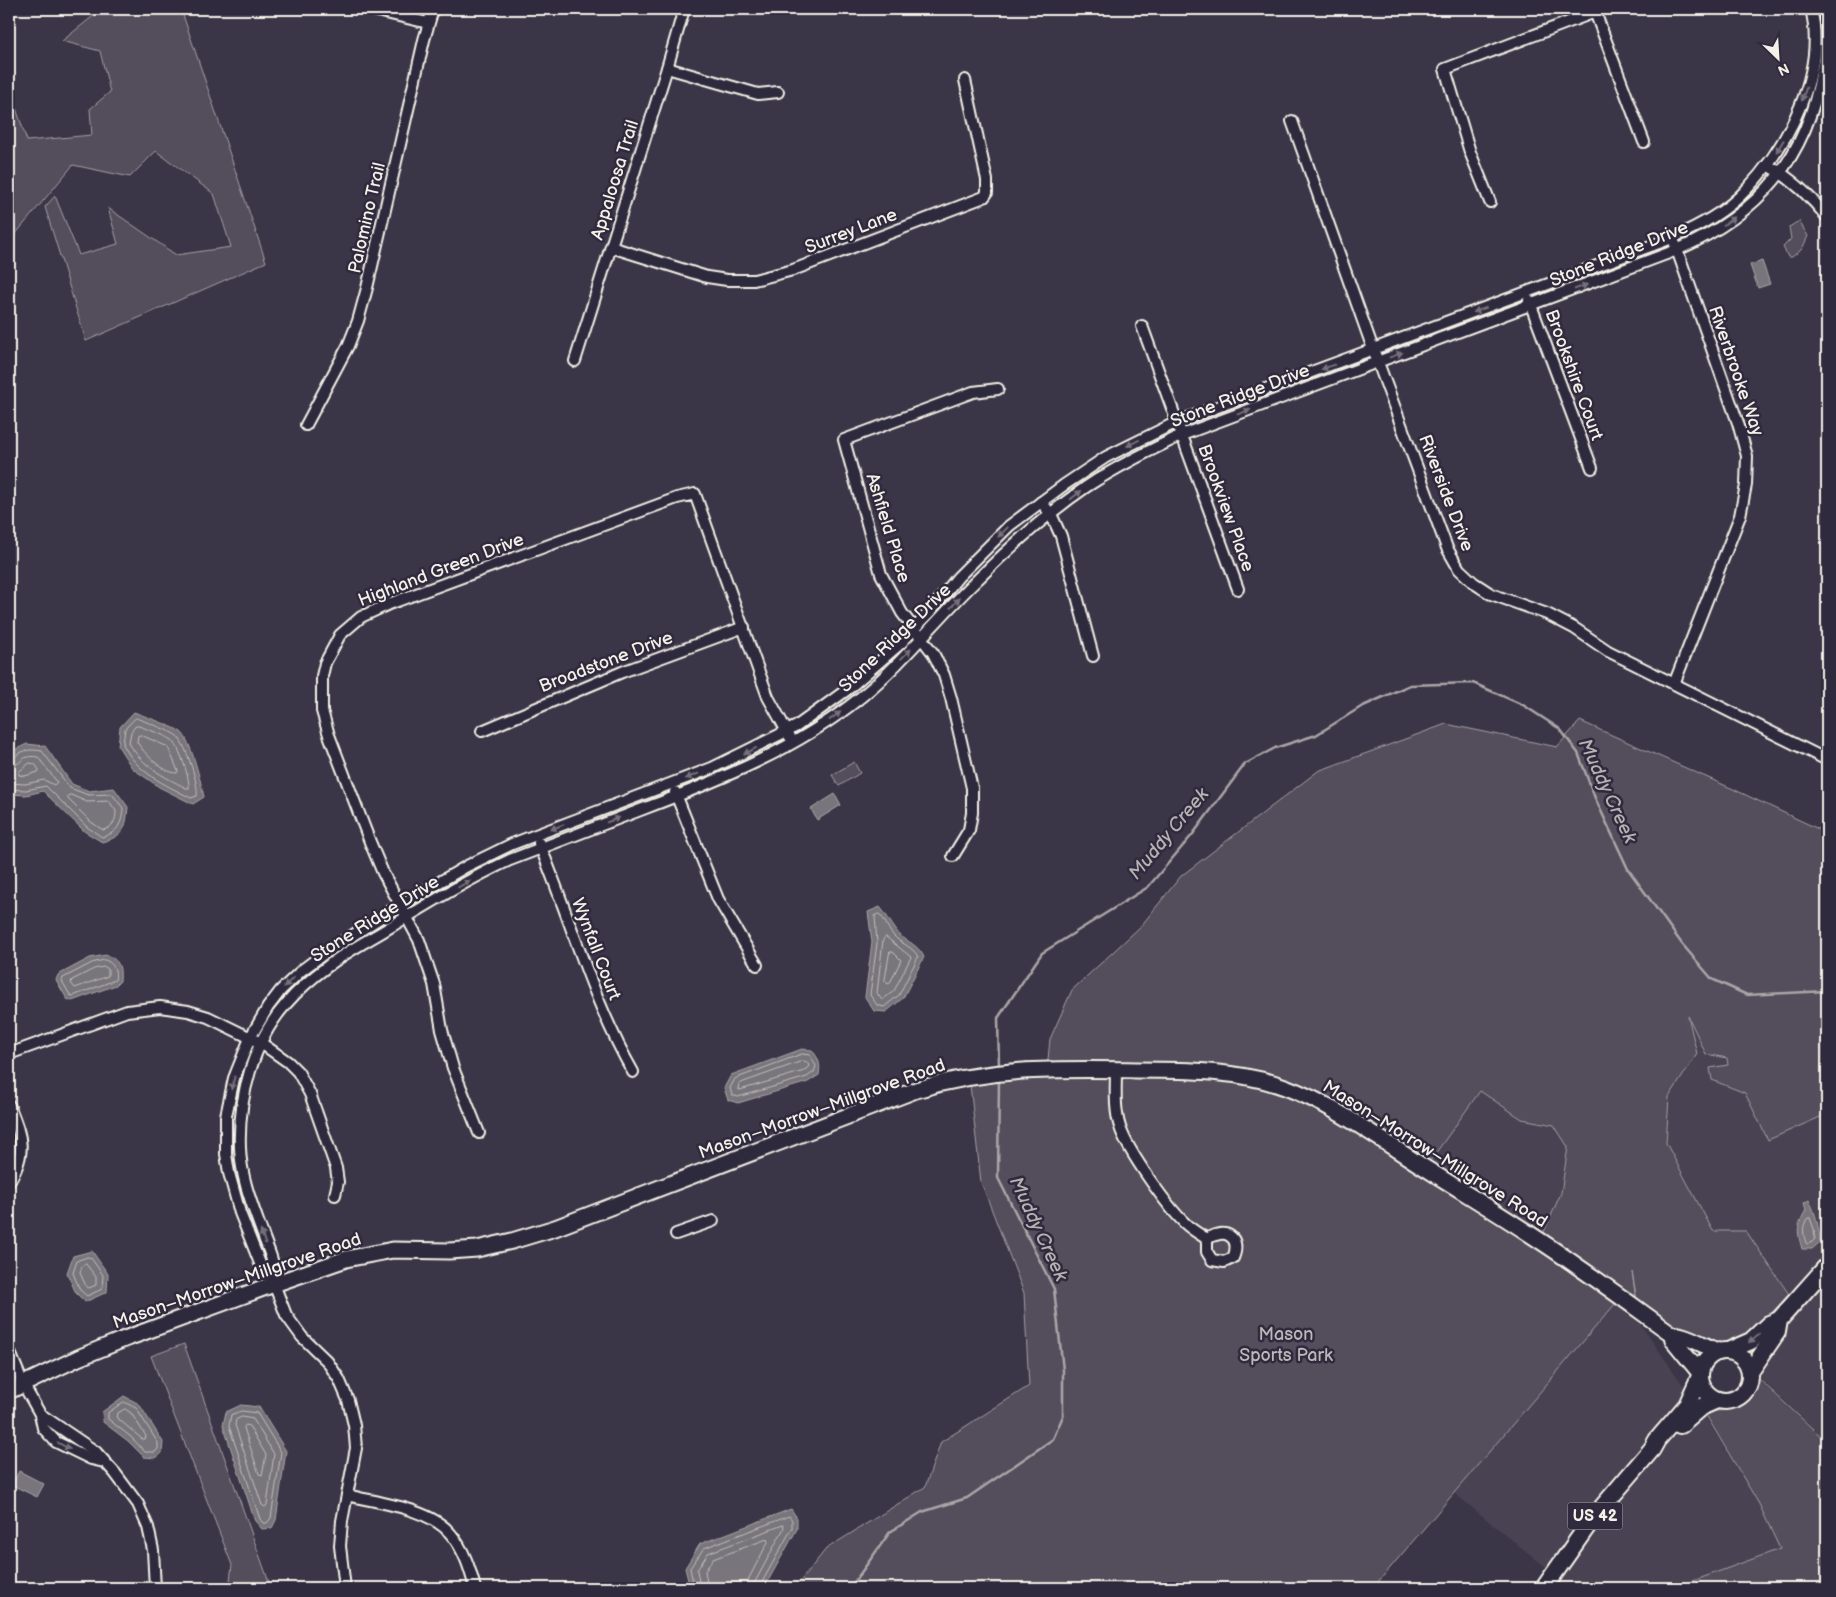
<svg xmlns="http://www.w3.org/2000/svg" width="1836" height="1597" viewBox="0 0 1836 1597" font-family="'Balsamiq Sans',sans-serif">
	<rect width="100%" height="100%" fill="#3b3647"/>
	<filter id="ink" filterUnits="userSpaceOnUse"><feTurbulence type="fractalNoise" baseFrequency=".02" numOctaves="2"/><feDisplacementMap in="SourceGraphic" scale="10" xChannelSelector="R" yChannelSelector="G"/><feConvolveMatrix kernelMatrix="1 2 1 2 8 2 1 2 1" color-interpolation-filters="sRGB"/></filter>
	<g filter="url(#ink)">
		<g fill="#484352">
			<polygon points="1687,1012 1727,1058 1728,1065 1713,1080 1745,1093 1768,1139 1827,1114 1827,1441 1754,1372 1796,1302 1746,1231 1713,1231 1666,1143 1669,1097 1696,1054"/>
			<polygon points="1480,1091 1522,1119 1554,1125 1568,1147 1561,1193 1541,1242 1425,1168"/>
			<polygon points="1621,1297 1688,1392 1620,1486 1700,1409 1759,1504 1780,1549 1674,1588 1544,1588 1553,1573 1454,1493"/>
		</g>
		<g fill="#534e5c" stroke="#a4a0a2" fill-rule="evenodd">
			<polygon points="102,9 181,9 266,262 86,341 45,207 55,196 79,255 118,244 108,208 176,255 231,247 214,194 156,151 130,177 73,165 9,242 9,112 14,102 27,141 92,135 90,109 110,92 100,51 62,41"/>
			<polygon points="1799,221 1808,236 1802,249 1792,257 1788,257 1783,247 1791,239 1789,227"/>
			<path d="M 1580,721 L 1733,789 L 1827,833 L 1827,1114 L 1768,1140 L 1745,1093 L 1712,1080 L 1710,1068 L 1728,1065 L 1727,1058 L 1706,1054 L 1688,1016 L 1697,1054 L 1669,1097 L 1666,1143 L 1713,1231 L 1746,1231 L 1789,1294 L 1754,1332 L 1725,1345 L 1713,1345 L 1673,1329 L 1637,1300 L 1632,1272 L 1636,1300 L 1621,1297 L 1373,1588 L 795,1588 L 826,1549 L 925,1487 L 941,1442 L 1029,1386 L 1024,1293 L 981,1182 L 969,1076 L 1047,1070 L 1050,1039 L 1072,990 L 1141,926 L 1181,876 L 1318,771 L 1446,724 L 1557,747 ZM 1480,1091 L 1522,1119 L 1554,1125 L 1568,1147 L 1561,1193 L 1540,1241 L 1425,1168 Z"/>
			<polygon points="854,762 860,773 839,786 832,775"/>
			<polygon points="184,1344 271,1588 229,1588 232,1565 151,1356"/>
			<path d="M 1758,1378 L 1827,1442 L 1827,1588 L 1674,1588 L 1780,1549 L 1759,1504 L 1703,1410 C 1735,1414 1741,1405 1758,1378 Z"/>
		</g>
		<g fill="#78747b" stroke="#aaa6a7">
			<polygon points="1762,261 1770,284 1758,288 1750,265"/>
			<path d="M 134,712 C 144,716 173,726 181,732 C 191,740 201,783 204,797 L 193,804 L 159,787 L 132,768 L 118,746 L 120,727 Z"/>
			<path d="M 27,744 L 45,746 L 72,784 L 89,791 L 114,788 L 128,807 C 126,829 124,836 102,842 L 84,831 L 43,791 L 26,795 L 9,794 L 9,758 L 14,750 Z"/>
			<polygon points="835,794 841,805 817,820 811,809"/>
			<path d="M 880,907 C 887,915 890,922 896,930 C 903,942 916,941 924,957 L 903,998 L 886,1012 L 874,1011 L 865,997 L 872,942 L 868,912 Z"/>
			<path d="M 106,955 C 120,960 121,967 120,981 L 116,985 L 72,1001 L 67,999 L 56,980 L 58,975 L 90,958 Z"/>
			<path d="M 802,1049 L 812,1050 C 819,1059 821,1064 819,1075 L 808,1082 L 738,1103 L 728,1100 L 724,1088 L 731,1075 Z"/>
			<path d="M 1809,1200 C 1816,1214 1819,1227 1820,1242 L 1812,1249 L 1802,1249 C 1797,1230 1796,1228 1806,1210 L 1804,1203 Z"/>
			<polygon points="92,1251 108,1274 107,1292 85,1302 76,1293 67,1273 73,1256"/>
			<polygon points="124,1396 139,1404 163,1442 162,1453 156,1458 144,1457 128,1441 103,1422 102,1412"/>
			<polygon points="241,1405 259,1407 286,1451 276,1520 272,1528 262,1529 255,1521 223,1425 226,1412"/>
			<polygon points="19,1471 44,1484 37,1497 12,1485"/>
			<polygon points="791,1509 797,1518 797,1529 764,1588 690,1588 685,1568 700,1544"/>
		</g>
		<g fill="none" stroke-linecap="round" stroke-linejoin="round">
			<g stroke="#c2bfbc" stroke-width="1">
				<path d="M 136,718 C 144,721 174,732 178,737 C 186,746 199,784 197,796 L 191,798 C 164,784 137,773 123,744 L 125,729 Z"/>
				<path d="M 136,726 L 139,726 C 149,730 163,734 172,740 C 179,745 190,779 189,788 L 186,788 C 163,776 143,767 129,743 L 131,732 Z"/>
				<path d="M 141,735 L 168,747 L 178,771 L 177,773 C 163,773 144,753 137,742 L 138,736 Z"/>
				<path d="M 9,760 L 13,759 C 22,749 30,749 42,751 L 70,788 L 88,795 L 112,794 L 123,808 C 122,823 118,833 102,837 L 87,827 L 46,786 L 26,790 L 9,789"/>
				<polygon points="30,763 35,764 39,770 38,772 25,776 19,775 19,772"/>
				<path d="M 9,766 C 24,765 19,754 38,757 L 57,782 L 54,785 L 44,780 L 25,784 L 9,783"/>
				<path d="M 71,795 L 87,802 L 109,801 L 116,811 C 116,820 113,828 103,830 L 91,822 L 68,799 L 68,796 Z"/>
				<path d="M 879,914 C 886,920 887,928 893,935 C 900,944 913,946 918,957 L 899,995 L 884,1007 L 877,1005 L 870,995 L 877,943 L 875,916 Z"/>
				<polygon points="886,937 911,957 894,991 882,1000 877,993 883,940"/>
				<polygon points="890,952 893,952 901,960 890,983 888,984 885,981"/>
				<path d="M 105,960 C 114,963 117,971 115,980 L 73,996 L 70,995 L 62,981 L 63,978 L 92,963 Z"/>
				<polygon points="105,967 108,969 108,976 75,988 71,983 72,980 94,969"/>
				<polygon points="802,1054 810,1055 816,1066 814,1072 807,1077 738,1097 732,1095 730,1088 735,1079"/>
				<polygon points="803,1061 807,1062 809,1066 804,1071 740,1090 738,1089 739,1084"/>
				<path d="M 1810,1218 L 1814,1229 L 1815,1239 L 1811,1243 L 1808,1244 L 1806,1243 C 1803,1233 1802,1227 1807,1219 Z"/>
				<polygon points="88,1257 91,1258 103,1275 102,1289 87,1296 80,1290 73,1273 77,1261"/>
				<polygon points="86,1264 96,1277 96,1285 89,1288 86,1286 80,1273 82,1266"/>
				<polygon points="124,1402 136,1408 158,1443 158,1449 155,1452 145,1452 131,1437 108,1419 108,1413"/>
				<polygon points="125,1409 131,1413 146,1436 145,1439 142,1439 116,1417 117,1414"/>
				<polygon points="242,1411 257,1413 281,1452 271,1518 267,1523 263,1523 260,1519 229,1426 231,1415"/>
				<polygon points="242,1417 253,1419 274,1454 267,1505 265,1507 262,1505 235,1425 236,1420"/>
				<polygon points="246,1425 249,1426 266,1455 262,1475 259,1474 244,1428"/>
				<polyline points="694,1588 690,1568 704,1548 789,1516 792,1520 792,1528 761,1584 760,1588"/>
				<polyline points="700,1588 697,1570 708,1553 783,1525 784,1528 755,1582 754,1588"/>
				<polyline points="708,1588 705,1571 713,1559 767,1539 768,1542 749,1578 747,1588"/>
			</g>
			<g stroke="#aaa6a7" stroke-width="2.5">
				<polyline points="999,1067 998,1018 1042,953 1148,887 1193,834 1245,764 1275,748 1316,735 1361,707 1410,685 1473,683 1523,705 1560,729 1578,753 1595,798 1628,869 1682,944 1712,979 1747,995 1827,991"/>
				<polyline points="850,1588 890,1532 922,1512 967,1498 1053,1439 1063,1416 1063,1370 1054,1289 998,1178 999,1078"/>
			</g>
			<defs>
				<g id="street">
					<polyline points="369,9 428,23"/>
					<polyline points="1595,12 1644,142"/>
					<polyline points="667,68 758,94 778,92"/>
					<polyline points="1292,121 1373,349 1447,548 1459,569 1474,583 1491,594 1547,614 1574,628 1608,651 1827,760"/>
					<path d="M 1767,165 C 1790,177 1811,197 1827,217"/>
					<polyline points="1490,202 1470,152 1445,69 1603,9"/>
					<polyline points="611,247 707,277 727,280 754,280 793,270 984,197 987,193 987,180 965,80"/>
					<polyline points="1529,300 1592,468"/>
					<polyline points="1142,326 1238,589"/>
					<polyline points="575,361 667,68 684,9"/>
					<polyline points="306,425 348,346 358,321 367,288 424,40 433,9"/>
					<polyline points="1041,502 1051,514 1061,536 1093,656"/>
					<polyline points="1674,684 1740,516 1746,485 1747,456 1738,423 1675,244"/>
					<polyline points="482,731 622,672 744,627"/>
					<polyline points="675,792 718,899 757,965"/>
					<path d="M 539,843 C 571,920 592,1000 633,1072"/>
					<polyline points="953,856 969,830 972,813 972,788 951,698 944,675 933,653 902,613 881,574 844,440 973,392 998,389"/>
					<polyline points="9,1054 127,1011 160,1007 188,1011 208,1017 261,1043 288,1062 298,1072 310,1094 336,1168 338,1182 335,1195"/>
					<path d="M 1116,1069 C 1116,1088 1114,1109 1120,1127 C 1127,1150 1169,1210 1188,1226 C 1194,1231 1201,1235 1207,1239 L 1207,1252 L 1212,1260 L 1224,1262 L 1233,1258 C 1242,1237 1225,1227 1207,1239"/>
					<path d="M 9,1105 C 21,1136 28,1151 9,1182"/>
					<polyline points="479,1133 453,1068 442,1030 434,984 419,940 383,873 370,842 329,735 322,711 322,676 325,663 340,635 361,617 389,604 677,498 695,494 768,697 790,737"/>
					<polyline points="676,1234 713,1221"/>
					<path d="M 274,1283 C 273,1277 274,1270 273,1264 C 271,1254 266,1244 263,1235 C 253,1207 241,1179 240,1148 C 238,1099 253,1041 286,1004 C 298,990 313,977 328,966 C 347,951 371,939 392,926 C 430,903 469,879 510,860 C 554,843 599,826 643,809 C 720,780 797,749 861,697 C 904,662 938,617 978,579 C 1011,546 1047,514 1086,487 C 1116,467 1149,451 1182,435 L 1677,250 C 1759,214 1807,159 1822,69 C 1826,50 1830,28 1825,9"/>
					<polyline points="9,1350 23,1384 40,1414 43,1428 56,1442 91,1459 104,1462"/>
					<polyline points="40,1414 96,1452 115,1473 138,1504 148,1527 153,1550 155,1588"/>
					<path d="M 347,1495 C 378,1503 429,1508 450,1533 C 464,1549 470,1569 475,1588"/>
					<path d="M 345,1588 L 340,1546 L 342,1521 L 356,1448 L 354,1425 L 348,1400 L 339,1379 L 327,1361 L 302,1337 L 286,1315 L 274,1284 L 261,1266 L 240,1213 L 229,1173 L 226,1154 L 226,1116 L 234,1078 L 250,1038 L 268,1007 L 281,990 L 302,970 L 322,955 L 400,905 L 467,866 L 512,844 L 712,768 L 797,726 L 848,689 L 901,643 L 927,615 L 958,577 L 1009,526 L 1064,485 L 1106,457 L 1177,422 L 1672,238 C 1699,226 1726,212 1746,190 C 1788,146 1827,71 1811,9"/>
				</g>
				<g id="secondary">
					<polyline points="1672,1334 1673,1340 1700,1373"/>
					<path d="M 9,1391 L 78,1358 L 122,1340 L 274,1284 L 346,1259 L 393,1250 L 449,1251 L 477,1249 L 512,1241 L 555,1228 L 916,1090 C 990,1067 1059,1069 1136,1070 C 1185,1070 1238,1070 1285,1087 C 1334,1105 1378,1138 1422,1166 C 1474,1199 1527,1230 1577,1266 C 1609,1288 1640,1311 1672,1334 C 1688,1335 1704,1346 1720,1352"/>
				</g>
				<g id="primary">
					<polyline points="1728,1351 1751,1341 1769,1324 1779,1320 1827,1266"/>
					<circle cx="1725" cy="1376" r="25"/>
					<polyline points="1750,1372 1777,1332 1779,1320"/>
					<polyline points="1680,1425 1701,1407 1717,1400"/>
					<polyline points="1544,1588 1593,1518 1652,1449 1657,1440 1687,1405 1700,1376"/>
				</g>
			</defs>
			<use href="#street" stroke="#f4f1e8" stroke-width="14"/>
			<use href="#secondary" stroke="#f4f1e8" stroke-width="19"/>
			<use href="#primary" stroke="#f4f1e8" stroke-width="20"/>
			<use href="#street" stroke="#2f2a3d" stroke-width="10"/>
			<use href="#secondary" stroke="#2f2a3d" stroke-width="15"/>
			<use href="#primary" stroke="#2f2a3d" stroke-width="16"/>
		</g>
		<defs><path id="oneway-solid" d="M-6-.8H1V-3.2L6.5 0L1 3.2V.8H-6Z" transform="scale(1.25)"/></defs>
		<g fill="#747079">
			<use href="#oneway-solid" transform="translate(1804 94) rotate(110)"/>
			<use href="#oneway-solid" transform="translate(1780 146) rotate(121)"/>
			<use href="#oneway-solid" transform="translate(1729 221) rotate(-36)"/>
			<use href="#oneway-solid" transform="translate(1581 287) rotate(-21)"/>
			<use href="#oneway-solid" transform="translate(1480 310) rotate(160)"/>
			<use href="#oneway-solid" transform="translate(1396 355) rotate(-20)"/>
			<use href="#oneway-solid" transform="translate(1328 367) rotate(160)"/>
			<use href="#oneway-solid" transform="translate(1244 412) rotate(-20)"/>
			<use href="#oneway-solid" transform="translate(1133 443) rotate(153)"/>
			<use href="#oneway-solid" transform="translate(1076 495) rotate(-38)"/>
			<use href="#oneway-solid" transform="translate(1003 532) rotate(135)"/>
			<use href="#oneway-solid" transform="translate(955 603) rotate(-47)"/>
			<use href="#oneway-solid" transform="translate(906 654) rotate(-44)"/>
			<use href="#oneway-solid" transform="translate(835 716) rotate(-36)"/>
			<use href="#oneway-solid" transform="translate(750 751) rotate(153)"/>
			<use href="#oneway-solid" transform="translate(692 776) rotate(159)"/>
			<use href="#oneway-solid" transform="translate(613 820) rotate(-21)"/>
			<use href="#oneway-solid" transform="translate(557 827) rotate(159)"/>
			<use href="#oneway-solid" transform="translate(464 884) rotate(-30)"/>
			<use href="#oneway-solid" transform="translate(289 982) rotate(136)"/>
			<use href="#oneway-solid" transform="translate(233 1083) rotate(104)"/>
			<use href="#oneway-solid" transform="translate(263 1237) rotate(-110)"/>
			<use href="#oneway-solid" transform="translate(1754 1338) rotate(140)"/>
			<use href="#oneway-solid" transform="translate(64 1446) rotate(28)"/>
		</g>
	</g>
	<g text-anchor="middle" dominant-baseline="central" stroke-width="5" stroke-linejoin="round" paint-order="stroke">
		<rect fill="#2f2a3d" stroke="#b9b5b5" stroke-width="1" x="1567.5" y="1502.5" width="55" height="27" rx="4"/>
		<g font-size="16" font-weight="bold" fill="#f4f1e8">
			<text x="1595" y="1516">US 42</text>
		</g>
		<g font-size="18" fill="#f4f1e8" stroke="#2f2a3d">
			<text transform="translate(615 180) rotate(-73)">Appaloosa Trail</text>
			<text transform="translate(367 218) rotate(-77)">Palomino Trail</text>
			<text transform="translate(851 231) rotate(-21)">Surrey Lane</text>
			<text transform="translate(1619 254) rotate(-22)">Stone Ridge Drive</text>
			<text transform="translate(1736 371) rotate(71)">Riverbrooke Way</text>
			<text transform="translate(1574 375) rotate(70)">Brookshire Court</text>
			<text transform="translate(1240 396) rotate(-21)">Stone Ridge Drive</text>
			<text transform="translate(1446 493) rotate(69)">Riverside Drive</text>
			<text transform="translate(1226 508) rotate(70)">Brookview Place</text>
			<text transform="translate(888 528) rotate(73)">Ashfield Place</text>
			<text transform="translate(441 570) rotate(-21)">Highland Green Drive</text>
			<text transform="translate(895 638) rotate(-44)">Stone Ridge Drive</text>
			<text transform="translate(606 662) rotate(-21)">Broadstone Drive</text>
			<text transform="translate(375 919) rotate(-32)">Stone Ridge Drive</text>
			<text transform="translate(596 949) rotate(69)">Wynfall Court</text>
			<text transform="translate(822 1109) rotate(-20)">Mason–Morrow–Millgrove Road</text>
			<text transform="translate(1435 1154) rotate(32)">Mason–Morrow–Millgrove Road</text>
			<text transform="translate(237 1281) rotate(-19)">Mason–Morrow–Millgrove Road</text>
		</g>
		<g font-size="18" fill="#bcb8b7" stroke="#2f2a3d">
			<text x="1286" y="1334">Mason<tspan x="1286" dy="21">Sports Park</tspan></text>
		</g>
		<g font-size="19" font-style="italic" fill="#b6b2b2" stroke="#2f2a3d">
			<text transform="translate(1607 791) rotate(65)">Muddy Creek</text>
			<text transform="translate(1169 834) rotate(-50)">Muddy Creek</text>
			<text transform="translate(1038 1229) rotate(65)">Muddy Creek</text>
		</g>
	</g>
	<rect width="1836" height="1597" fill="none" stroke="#2f2a3d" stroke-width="30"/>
	<rect x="15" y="15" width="1806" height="1567" fill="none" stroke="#f4f1e8" stroke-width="2" filter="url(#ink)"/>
	<g transform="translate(1778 58) rotate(155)" stroke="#2f2a3d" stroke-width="4" paint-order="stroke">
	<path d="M0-4L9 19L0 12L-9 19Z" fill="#f4f1e8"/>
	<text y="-8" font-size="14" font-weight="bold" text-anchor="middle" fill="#f4f1e8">N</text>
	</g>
</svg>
